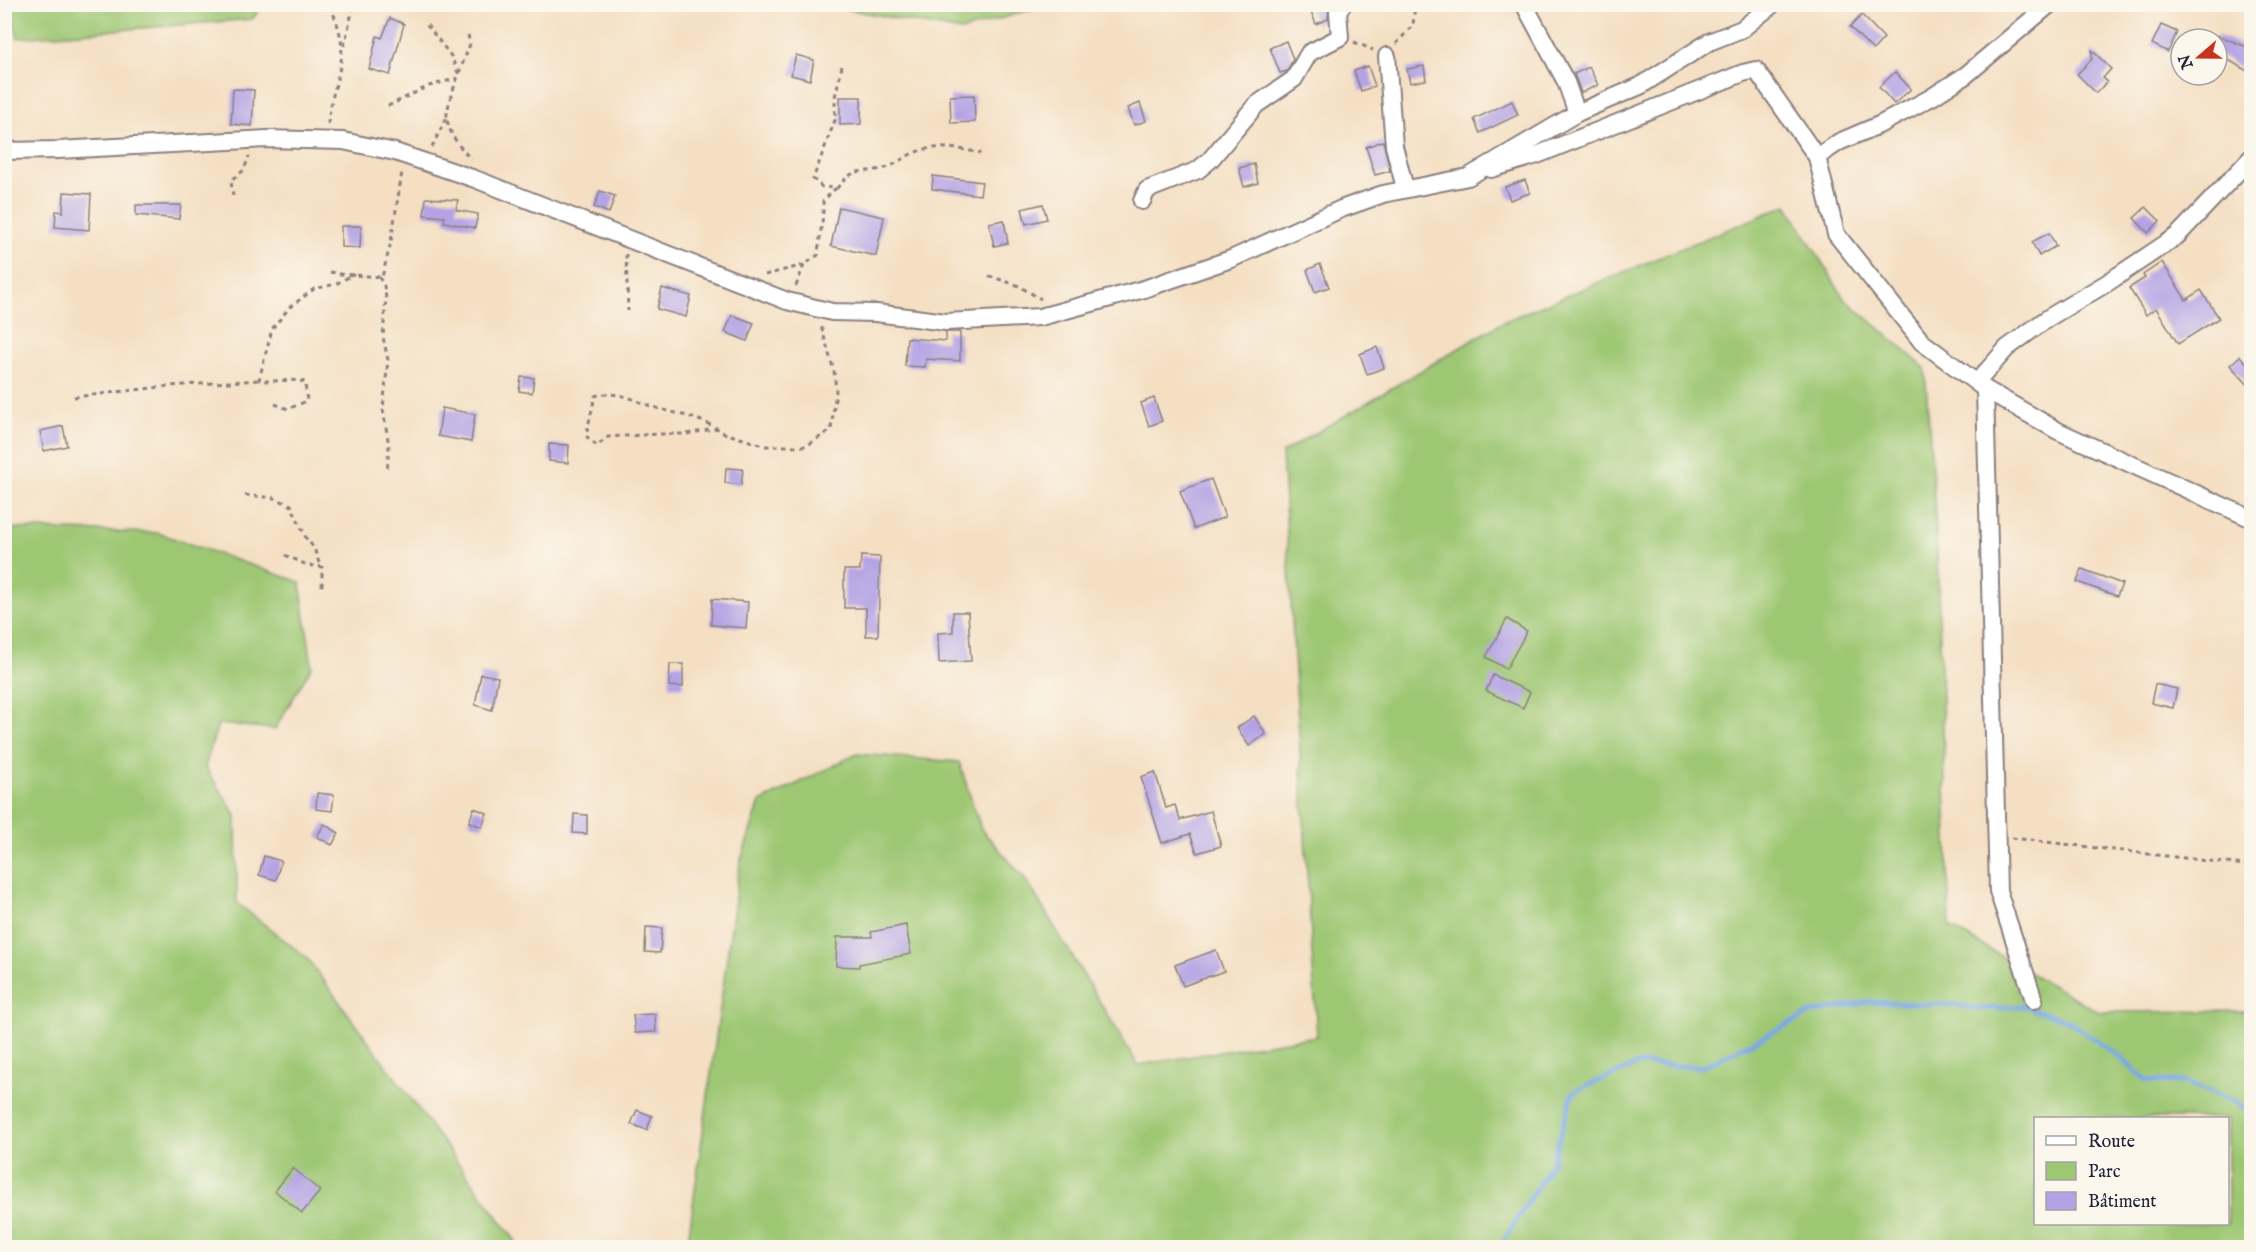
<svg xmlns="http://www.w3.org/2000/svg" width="2256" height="1252" viewBox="0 0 2256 1252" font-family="'IM FELL English',serif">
	<rect width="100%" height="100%" fill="#fbf7ec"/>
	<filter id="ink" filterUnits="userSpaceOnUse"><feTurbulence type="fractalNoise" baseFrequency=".0167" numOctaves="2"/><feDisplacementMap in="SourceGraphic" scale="12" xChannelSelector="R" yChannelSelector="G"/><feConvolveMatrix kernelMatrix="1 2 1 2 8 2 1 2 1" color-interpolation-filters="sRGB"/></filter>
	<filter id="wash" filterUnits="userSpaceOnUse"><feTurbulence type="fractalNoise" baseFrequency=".008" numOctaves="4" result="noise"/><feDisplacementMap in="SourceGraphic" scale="24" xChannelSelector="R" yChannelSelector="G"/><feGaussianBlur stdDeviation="1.35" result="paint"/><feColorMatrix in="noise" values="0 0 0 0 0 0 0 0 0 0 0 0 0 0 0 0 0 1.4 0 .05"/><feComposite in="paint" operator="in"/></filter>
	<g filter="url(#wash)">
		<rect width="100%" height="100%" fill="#f4dfc3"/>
		<g fill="#9ec773" stroke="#607457" stroke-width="1.5" fill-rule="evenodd">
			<polygon points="9,5 9,4 262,5 253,19 18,38"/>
			<polygon points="832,5 1045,5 961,31 836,7"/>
			<path d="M 1787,205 L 1843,297 L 1925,368 L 1936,528 L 1950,927 L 2099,1012 L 2251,1011 L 2251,1247 L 687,1248 L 740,863 L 760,802 L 857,754 L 959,762 L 981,829 L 1026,880 L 1138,1065 L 1317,1036 L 1282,453 L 1505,321 ZM 2036,1118 L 2228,1118 L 2228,1224 L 2036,1224 Z"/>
			<polygon points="5,528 158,533 300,582 312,666 275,729 218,724 205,767 236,815 237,903 307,958 520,1247 5,1248"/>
		</g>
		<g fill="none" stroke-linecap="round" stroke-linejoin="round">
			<polyline stroke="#79a8e3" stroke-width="5" points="1493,1248 1503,1242 1551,1165 1573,1092 1639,1064 1702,1067 1811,1013 1869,1002 1956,1005 1980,1009 2023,1006 2068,1021 2116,1054 2147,1081 2184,1082 2231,1100 2252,1112"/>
		</g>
		<g id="blocks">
			<g fill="#b4a2e4">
				<polygon points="1308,4 1329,4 1328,19 1316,24"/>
				<polygon points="1862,15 1884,38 1873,50 1850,27"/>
				<polygon points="390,18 404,24 390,75 369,69 377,36 382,38"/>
				<polygon points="2161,25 2177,32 2168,52 2152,44"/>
				<polygon points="2217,35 2252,49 2252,63 2247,71 2217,53"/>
				<polygon points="1286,41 1293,59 1287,71 1280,73 1270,48"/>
				<polygon points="2092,50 2111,69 2103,78 2107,82 2096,93 2077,74 2092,59"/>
				<polygon points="796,55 814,60 810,80 791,75"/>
				<polygon points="1368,66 1375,86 1361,91 1354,71"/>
				<polygon points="1424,66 1426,80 1410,83 1407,69"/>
				<polygon points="1589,67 1598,85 1581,93 1574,74"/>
				<polygon points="1895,72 1911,89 1894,104 1879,87"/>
				<polygon points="233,89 254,90 252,126 231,124"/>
				<polygon points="974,95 975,122 951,123 950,96"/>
				<polygon points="840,97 861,97 861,124 840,125"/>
				<polygon points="1512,101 1518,115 1480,133 1474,119"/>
				<polygon points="1140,103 1146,121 1134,125 1128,108"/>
				<polygon points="1383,141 1390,171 1375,175 1366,147"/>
				<polygon points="1254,164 1258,183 1244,187 1239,168"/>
				<polygon points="933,176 982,182 980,195 932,189"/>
				<polygon points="1525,180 1530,193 1510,200 1505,187"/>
				<polygon points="600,191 615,196 609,213 594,207"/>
				<polygon points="64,192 91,194 89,230 55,227 56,211 63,212"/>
				<polygon points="426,198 458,200 456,210 478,214 475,228 444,222 445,217 424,215"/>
				<polygon points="1043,204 1047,219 1026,224 1022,209"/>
				<polygon points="136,205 181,205 179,219 136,215"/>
				<polygon points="839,207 884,217 876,256 831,246"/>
				<polygon points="2146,207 2160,221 2148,233 2134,218"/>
				<polygon points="1004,220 1008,243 994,246 989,223"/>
				<polygon points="341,226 361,226 360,248 341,247"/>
				<polygon points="2049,233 2056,246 2039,256 2032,242"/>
				<polygon points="2162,262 2186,300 2201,290 2219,318 2178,344 2156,308 2146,315 2129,288 2145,278 2143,275"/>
				<polygon points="1320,264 1329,287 1315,292 1307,270"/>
				<polygon points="662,288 691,296 686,317 657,309"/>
				<polygon points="732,315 754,323 747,341 725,332"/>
				<polygon points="946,332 960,332 960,361 926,359 925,367 905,366 907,338 946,341"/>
				<polygon points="1377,347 1384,368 1367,374 1360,354"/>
				<polygon points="2240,356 2252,369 2252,389 2230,365"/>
				<polygon points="521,377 534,378 532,393 519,391"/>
				<polygon points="1154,398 1162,421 1149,426 1141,403"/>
				<polygon points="442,408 475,414 471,442 438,436"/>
				<polygon points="63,426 67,446 44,451 40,431"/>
				<polygon points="549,444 569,445 568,463 549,461"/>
				<polygon points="726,468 743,469 741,485 725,483"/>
				<polygon points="1211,479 1225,517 1194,529 1180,491"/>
				<polygon points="861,556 880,557 878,636 866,636 866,608 844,608 844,570 860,570"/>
				<polygon points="2082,569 2122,584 2117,596 2077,582"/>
				<polygon points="712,599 748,602 746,628 711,625"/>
				<polygon points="953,612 968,612 971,661 939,663 938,633 953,632"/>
				<polygon points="1507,619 1527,631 1506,669 1486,657"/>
				<polygon points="670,664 683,664 683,687 669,686"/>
				<polygon points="481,674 498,677 492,710 475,705"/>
				<polygon points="1493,675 1530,692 1523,708 1486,691"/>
				<polygon points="2155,684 2177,689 2173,708 2151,703"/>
				<polygon points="1254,716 1266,734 1249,746 1237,728"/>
				<polygon points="1155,772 1166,808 1175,805 1180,820 1211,811 1221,846 1197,853 1190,834 1162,843 1141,777"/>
				<polygon points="317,793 334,795 332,811 316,809"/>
				<polygon points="474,808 487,813 482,827 469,822"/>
				<polygon points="574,814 587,815 587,834 573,833"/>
				<polygon points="324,824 339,833 332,845 317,837"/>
				<polygon points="264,856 281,861 276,880 259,875"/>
				<polygon points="906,925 911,954 859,964 859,967 836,966 837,937 872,937 871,932"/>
				<polygon points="646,927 662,928 660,953 645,952"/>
				<polygon points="1216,950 1224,971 1183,986 1175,965"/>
				<polygon points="655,1014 656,1032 635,1033 633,1015"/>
				<polygon points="637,1110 652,1116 647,1130 631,1124"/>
				<polygon points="293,1168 320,1191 302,1213 275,1191"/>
			</g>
		</g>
	</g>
	<g filter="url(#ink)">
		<use href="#blocks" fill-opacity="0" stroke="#8b807f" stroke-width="1.5"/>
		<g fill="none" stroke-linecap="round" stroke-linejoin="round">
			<defs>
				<g id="street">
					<polyline points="1524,4 1566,82 1577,113"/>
					<polyline points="1387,56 1394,146 1405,188"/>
					<polyline points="4,151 58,150 267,139 343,141 395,152 475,179 787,301 832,312 876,313 946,322 1040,317 1144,289 1231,259 1341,209 1383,194 1468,177 1577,113 1640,86 1709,42 1742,29 1773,4"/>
					<polyline points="1817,157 1839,142 1879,125 1932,97 1966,75 2050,4"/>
					<polyline points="1491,169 1537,155 1743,73 1756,70 1817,157 1836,234 1922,342 1985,389 2058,431 2252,519"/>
					<polyline points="1142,201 1147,190 1198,170 1210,160 1256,105 1294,79 1309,53 1340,37 1338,12 1343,4"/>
					<polyline points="1977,382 2007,348 2048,318 2107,283 2177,236 2252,157"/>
					<polyline points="1985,389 1998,891 2034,1000"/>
				</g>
			</defs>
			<use href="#street" stroke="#8b807f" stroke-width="20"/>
			<g stroke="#8b807f" stroke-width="3" stroke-dasharray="4.5 4.5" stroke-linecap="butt">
				<polyline points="427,25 451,56 459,75"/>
				<path d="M 468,35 L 470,44 C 465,58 444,109 447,120 C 450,135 460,148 471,159"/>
				<polyline points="1354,42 1373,50"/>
				<polyline points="1396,44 1413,25 1415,4"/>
				<polyline points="344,46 354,4"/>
				<path d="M 842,66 L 835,97 L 835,120 L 813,179 L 822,187 L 837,188 C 856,166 856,174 882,169 C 894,167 904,156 916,152 C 937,144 960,149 981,153"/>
				<polyline points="388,106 429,86 458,78"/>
				<path d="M 328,124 C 333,73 355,59 330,6"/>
				<polyline points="432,147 446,118"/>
				<polyline points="233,196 231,181 244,170 249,156"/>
				<polyline points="626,254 628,311"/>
				<polyline points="330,272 340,274 382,277 391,242 402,172"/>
				<path d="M 765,275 L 804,265 L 818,255 C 819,237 824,220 823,201 L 836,188"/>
				<polyline points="989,276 1017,285 1041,299"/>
				<polyline points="379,277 384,286 386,298 383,337 388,360 383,409 389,446 387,472"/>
				<polyline points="796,286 804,265"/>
				<polyline points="74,397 169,386 259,380"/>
				<path d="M 275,404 L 288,409 L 307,401 L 305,382 C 289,378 275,383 259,380 L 272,329 L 290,307 L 314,289 L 336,284 L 354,274"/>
				<path d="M 718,428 L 687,434 L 662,434 L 608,437 L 597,446 L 586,436 L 595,396 C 604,393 613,394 623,396 C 633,398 643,404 653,407 C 678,414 703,418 724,433 L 766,446 L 806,446 L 831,430 L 836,391 L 834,371 L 821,326"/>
				<polyline points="245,495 274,498 291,505 306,538 314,548 320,566"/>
				<polyline points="285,555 307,565 322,567 322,587"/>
				<polyline points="2012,838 2252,866"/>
			</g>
			<use href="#street" stroke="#fff" stroke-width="16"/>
		</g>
	</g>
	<rect width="2256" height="1252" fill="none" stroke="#fbf7ec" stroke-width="24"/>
	<rect x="2034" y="1117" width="195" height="108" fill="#fbf7ec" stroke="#a4a2a5" stroke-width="1.5"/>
	<rect x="2046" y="1136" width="30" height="9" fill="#ffffff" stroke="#a4a2a5" stroke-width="1.5"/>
	<text x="2088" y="1147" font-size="18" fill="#22223b">Route</text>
	<rect x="2046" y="1162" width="30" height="18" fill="#9ec773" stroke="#a4a2a5" stroke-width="1.5"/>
	<text x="2088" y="1177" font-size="18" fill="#22223b">Parc</text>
	<rect x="2046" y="1192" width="30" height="18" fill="#b4a2e4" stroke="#a4a2a5" stroke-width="1.5"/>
	<text x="2088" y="1207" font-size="18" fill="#22223b">Bâtiment</text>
	<g transform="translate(2199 57) rotate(250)"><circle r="28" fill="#fbf7ec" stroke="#a4a2a5" stroke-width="1.5"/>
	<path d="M0-4.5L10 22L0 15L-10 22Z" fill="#c8321e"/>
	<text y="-9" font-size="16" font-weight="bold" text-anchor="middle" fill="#22223b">N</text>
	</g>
</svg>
